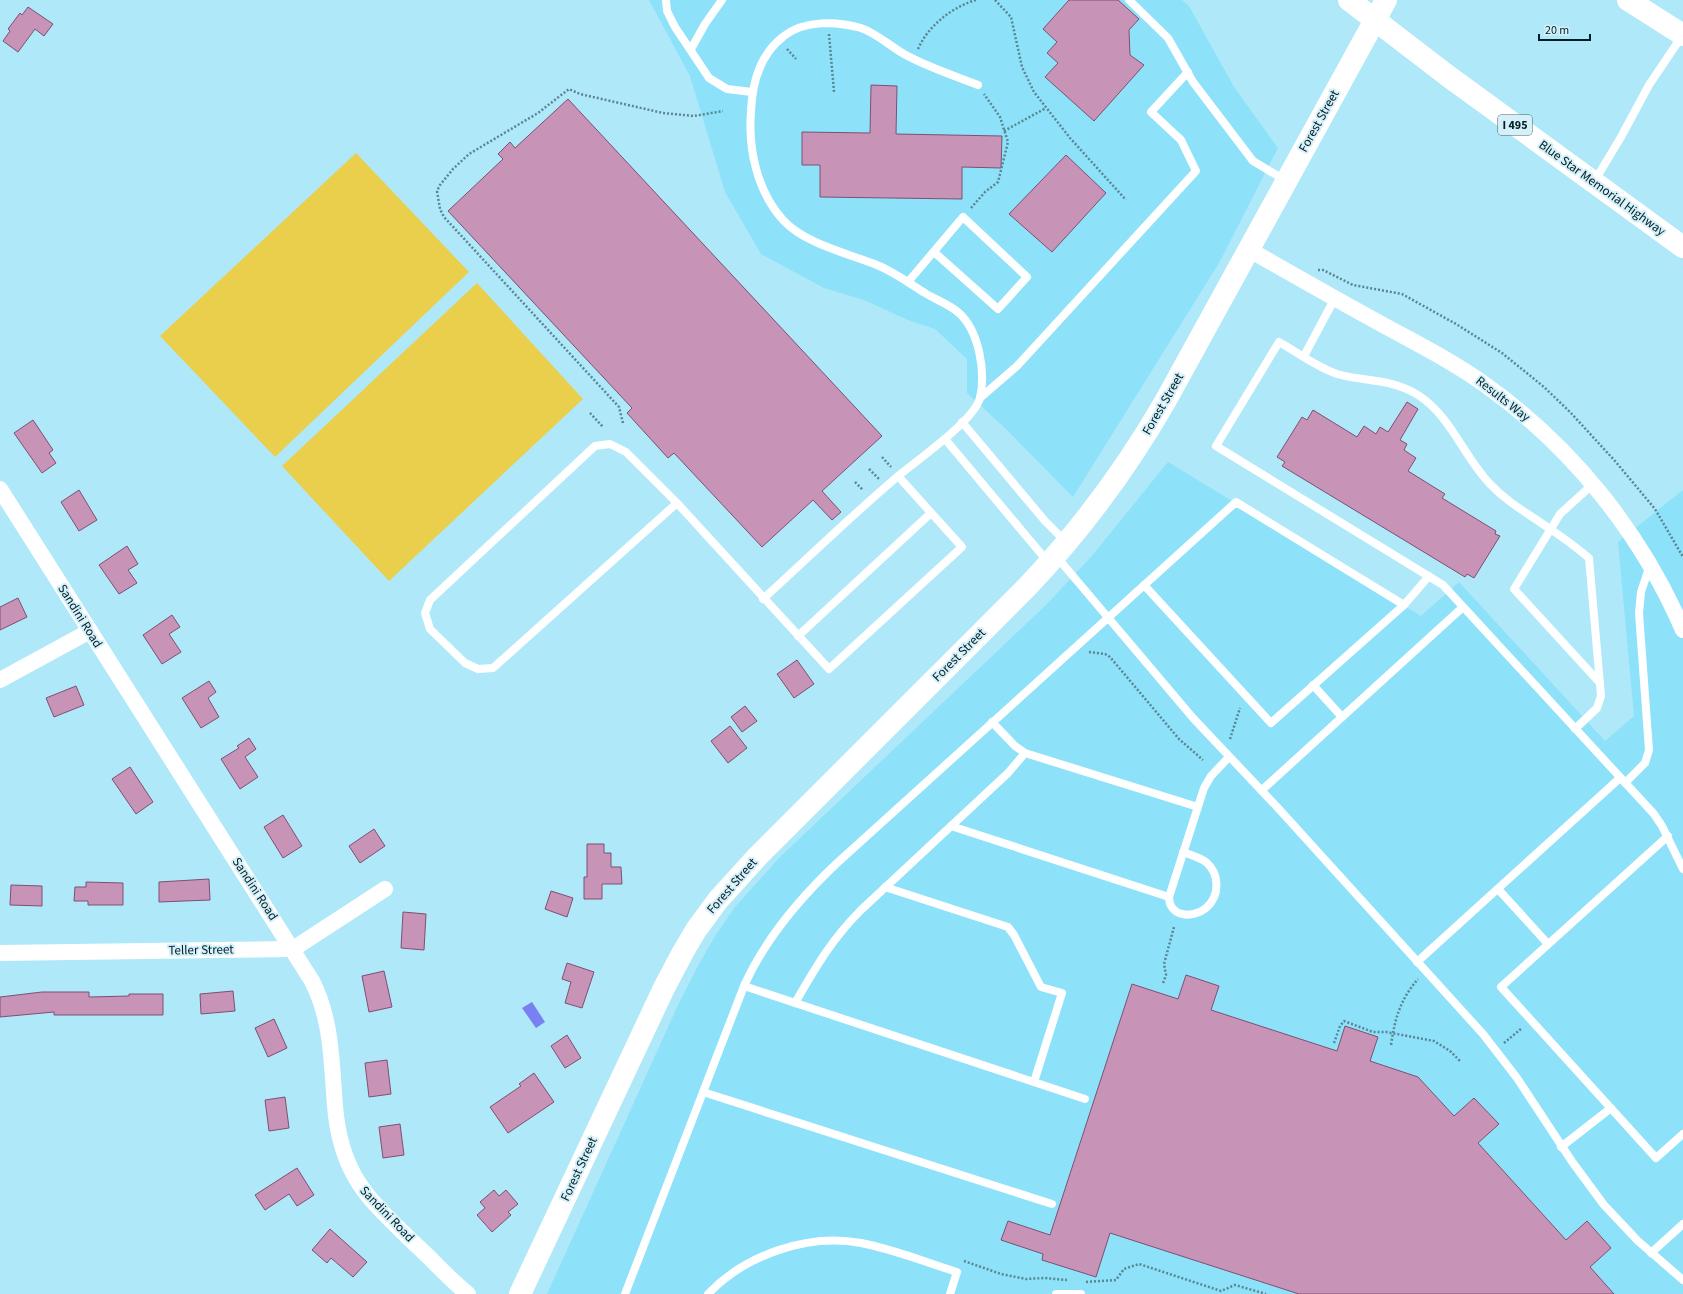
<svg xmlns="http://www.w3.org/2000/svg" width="1683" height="1294" viewBox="0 0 1683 1294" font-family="'Source Sans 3',sans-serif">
	<rect width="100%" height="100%" fill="#afe8f9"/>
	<g fill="#8de1f9">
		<polygon points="649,0 1182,0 1189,6 1234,87 1278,148 1219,263 1073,497 1006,429 967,393 967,359 935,329 908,320 864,300 824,288 761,254 725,192 690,76"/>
		<polygon points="1168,462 1421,616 1459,582 1605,741 1634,716 1618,542 1683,490 1683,1294 547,1294 679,1003 698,966 715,936 735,907 779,858 1045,606 1091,557"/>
	</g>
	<g fill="#e9cf4c">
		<polygon points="356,153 469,272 275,457 160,336"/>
		<polygon points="477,283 583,399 389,581 282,466"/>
	</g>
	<polygon fill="#7980f2" points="532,1002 545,1022 536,1028 522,1008"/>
	<g fill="#c793b7" stroke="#7e5071">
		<polygon points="1069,0 1118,0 1139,19 1129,30 1130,55 1144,65 1094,121 1045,77 1058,63 1047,53 1057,42 1043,29"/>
		<polygon points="28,7 53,24 44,36 35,29 18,52 3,41 10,31 8,29 20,13 22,15"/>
		<polygon points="871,85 897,86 896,134 1002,136 1001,168 962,167 962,199 820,197 820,165 802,165 802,132 870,133"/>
		<polygon points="568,99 882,436 822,491 841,512 832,520 813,500 762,547 674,453 668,458 627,413 632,408 448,211 503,159 498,154 510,142 515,148"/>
		<polygon points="1066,155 1106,193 1052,252 1009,214"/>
		<polygon points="1407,402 1418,409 1400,440 1407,444 1404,450 1416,458 1408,471 1445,494 1442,498 1496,531 1495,534 1500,536 1474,578 1467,574 1465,577 1282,466 1285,462 1277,457 1302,417 1307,420 1313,410 1357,437 1364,426 1376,434 1380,427 1388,432"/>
		<polygon points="33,420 53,450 49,453 56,463 42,473 14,433"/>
		<polygon points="79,490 97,520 79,531 61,502"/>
		<polygon points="127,546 138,564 128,570 137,583 119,594 99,565"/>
		<polygon points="18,598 27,617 0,630 0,607"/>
		<polygon points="172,615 180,627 169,634 181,652 162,664 143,635"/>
		<polygon points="797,660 814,684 794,698 777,674"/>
		<polygon points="209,681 216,692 208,698 219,717 201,728 182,698"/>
		<polygon points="76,686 84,705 54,717 46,698"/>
		<polygon points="745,706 757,721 742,732 731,717"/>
		<polygon points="730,726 747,748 728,763 711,741"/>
		<polygon points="249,738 256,749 245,757 258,777 240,789 221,759 239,748 237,746"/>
		<polygon points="130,767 153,802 136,814 112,779"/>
		<polygon points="283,815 302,846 283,858 264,827"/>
		<polygon points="374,829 385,846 360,863 349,846"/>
		<polygon points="587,844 604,844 604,853 611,853 611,867 621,867 622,884 602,884 602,899 584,899 584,877 587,877"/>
		<polygon points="209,879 210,900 159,902 159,882"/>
		<polygon points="86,882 123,883 123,905 88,905 88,901 74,901 75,887 86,887"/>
		<polygon points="11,885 42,886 42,906 10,905"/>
		<polygon points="551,891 573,898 567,917 545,909"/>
		<polygon points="403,912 426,914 424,950 401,948"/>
		<polygon points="567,963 594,972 582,1008 565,1003 571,982 562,979"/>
		<polygon points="384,971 392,1007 369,1012 362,976"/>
		<polygon points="1186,975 1219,986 1211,1010 1337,1051 1345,1026 1378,1037 1370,1061 1418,1077 1454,1116 1474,1098 1499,1124 1478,1143 1566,1240 1587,1221 1611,1248 1590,1267 1614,1294 1299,1294 1110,1233 1096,1277 1042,1260 1043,1254 1001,1240 1008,1221 1050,1235 1132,984 1178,999"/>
		<polygon points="233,991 235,1011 201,1014 200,994"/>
		<polygon points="42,992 89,992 89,997 129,996 129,994 163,994 163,1015 54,1015 54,1012 0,1017 0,997"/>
		<polygon points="274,1019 287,1048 268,1057 255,1028"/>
		<polygon points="567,1035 581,1058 565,1068 551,1046"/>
		<polygon points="387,1060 391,1094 369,1097 365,1063"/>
		<polygon points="534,1073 554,1102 508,1133 490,1107 521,1086 519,1084"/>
		<polygon points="285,1097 289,1128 269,1131 265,1100"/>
		<polygon points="400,1124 404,1155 383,1158 379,1127"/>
		<polygon points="297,1168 314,1195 297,1206 289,1194 265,1210 255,1195"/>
		<polygon points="494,1190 499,1196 506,1190 518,1204 508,1212 511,1215 492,1232 477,1215 485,1208 480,1202"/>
		<polygon points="330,1229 367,1262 353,1277 331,1258 327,1263 312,1250"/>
	</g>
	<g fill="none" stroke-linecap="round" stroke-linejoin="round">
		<g stroke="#5a8592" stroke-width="2.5" stroke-dasharray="2 2" stroke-linecap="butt">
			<polyline points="995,0 1011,17 1022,67 1034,92 1070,138 1126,200"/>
			<polyline points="829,34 834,92"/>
			<polyline points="787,49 796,59"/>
			<path d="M 918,49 C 928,26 952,7 976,0"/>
			<polyline points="1004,131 1046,108"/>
			<polyline points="971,208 985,192 998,182 1008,142 1000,117 984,94"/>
			<polyline points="1318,270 1323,270 1353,285 1402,294 1456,324 1502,353 1544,387 1570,412 1615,461 1655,509 1683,557"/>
			<polyline points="590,413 603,427"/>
			<polyline points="623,423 619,407 444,217 440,209 437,191 440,185 453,169 469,154 538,113 569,89 580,94 663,113 694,116 723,111"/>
			<polyline points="882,457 891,467"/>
			<polyline points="869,469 879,479"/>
			<polyline points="855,482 863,490"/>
			<polyline points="1089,652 1105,654 1110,657 1179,739 1203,760"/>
			<polyline points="1230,739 1240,708"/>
			<polyline points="1163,983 1166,975 1164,964 1174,927"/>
			<polyline points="1334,1043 1340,1026 1344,1021 1373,1032 1386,1032 1434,1041 1450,1051 1461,1062"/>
			<polyline points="1504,1043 1522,1028"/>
			<path d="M 1391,1045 C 1395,1018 1400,1000 1418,979"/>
			<polyline points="964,1261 1001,1274 1026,1279 1044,1278 1067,1280"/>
			<polyline points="1086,1282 1116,1280 1124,1269 1139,1264 1221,1291 1235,1285 1266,1294"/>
		</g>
		<g stroke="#fff" stroke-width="8">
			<polyline points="666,0 667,11 675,27 709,78 727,89 752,92"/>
			<polyline points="1129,0 1168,38 1193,82 1253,161 1285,180"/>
			<polyline points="691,49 705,24 722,0"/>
			<polyline points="1594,182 1621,137 1649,85 1682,36"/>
			<polyline points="908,282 963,217 1027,277 998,309 934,252"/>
			<polyline points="1304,356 1335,298"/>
			<polyline points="980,398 1017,366 1196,171 1181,140 1151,112 1188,72"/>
			<polyline points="962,422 1045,521 1066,542"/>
			<polyline points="945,439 1048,562"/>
			<polyline points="1593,484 1560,514 1514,589 1600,683"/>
			<polyline points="677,503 493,668 478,669 465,663 430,629 425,613 430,600 595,446 610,444 626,452 677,503 829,669 962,547 898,476"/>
			<polyline points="1056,556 1193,718 1278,808 1483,1034 1517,1078 1573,1163 1604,1205 1638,1241 1683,1280"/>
			<polyline points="1144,585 1271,723 1404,605 1429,576"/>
			<path d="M 763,599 C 808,558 851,516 897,477 C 917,460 974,421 980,398 C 986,372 979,331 959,313 C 949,304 936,300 925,293 C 909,283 894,272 877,265 C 847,253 805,244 783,220 C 757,191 748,149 751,112 C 752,84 760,54 784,36 C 804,20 837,21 861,28 C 876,33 890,46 904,54 C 927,67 953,75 978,85"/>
			<polyline points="798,636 931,513"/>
			<polyline points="1313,685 1342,717"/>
			<polyline points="992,722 1015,746 1025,753 1198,807"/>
			<path d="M 1575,729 L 1597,708 L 1601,696 L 1589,558 C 1577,548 1564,538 1550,529 C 1529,514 1508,503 1490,484 C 1463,456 1452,417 1418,395 C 1391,378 1365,382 1337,374 C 1316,367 1297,352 1279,342 L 1216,446 L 1443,585 L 1654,814 L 1662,826 L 1683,869"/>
			<polyline points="1625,783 1645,763 1649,750 1639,613 1641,592 1650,565"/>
			<polyline points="1262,790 1463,607"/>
			<polyline points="951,826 1169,897"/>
			<polyline points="1668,836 1501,987 1656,1158 1683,1134"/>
			<path d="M 1183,852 C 1191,855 1199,857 1206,862 C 1220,874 1220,896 1206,908 C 1193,919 1169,917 1169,897 L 1204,788 L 1211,776 L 1229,757"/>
			<polyline points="885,887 1008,927 1014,935 1041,987 1062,993 1034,1082"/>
			<polyline points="1498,889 1548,944"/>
			<polyline points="1417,962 1620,778"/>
			<polyline points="744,986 1085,1099"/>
			<path d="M 795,1003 C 816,967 831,940 861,910 L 1008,773 L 1025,753"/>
			<polyline points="703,1092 1052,1204"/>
			<polyline points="1561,1147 1611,1108"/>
			<polyline points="1651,1253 1683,1224"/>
			<path d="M 625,1294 L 744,986 C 765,939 798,900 836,864 L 1236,502 L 1404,605"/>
			<path d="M 708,1294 C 745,1255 808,1233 861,1243 C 893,1249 925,1262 957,1272 L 950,1294"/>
			<polyline points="1056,1294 1081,1294"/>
		</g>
		<g stroke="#fff" stroke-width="16">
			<path d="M 1248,249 C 1290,273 1332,297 1374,320 C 1412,341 1451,360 1487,386 C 1573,448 1641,533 1683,630"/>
			<path d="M 0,489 L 312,981 C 334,1024 331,1070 336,1116 C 344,1180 372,1202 415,1244 C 433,1260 449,1279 468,1294"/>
			<polyline points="0,680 90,631"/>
			<polyline points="0,953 293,949 385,889"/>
		</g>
		<path stroke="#fff" stroke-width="22" d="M 520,1294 L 664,988 L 683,952 L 696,930 L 718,900 L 758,856 L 1027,587 C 1081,530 1127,468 1166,400 L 1386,0"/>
		<g stroke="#fff" stroke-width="22">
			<polyline points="1349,0 1448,76 1683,247"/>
			<polyline points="1628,0 1683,35"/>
		</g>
	</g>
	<g text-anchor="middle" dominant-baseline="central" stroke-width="4" stroke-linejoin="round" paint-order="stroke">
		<rect fill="#d5f0f9" stroke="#405d65" stroke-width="1" x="1498" y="115" width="34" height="20" rx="3"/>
		<g font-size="12" font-weight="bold" fill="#001e26">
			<text x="1515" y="125">I 495</text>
		</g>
		<g font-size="13" fill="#001e26" stroke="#d5f0f9">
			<text transform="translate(1319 121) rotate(-61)">Forest Street</text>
			<text transform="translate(1602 188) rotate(36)">Blue Star Memorial Highway</text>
			<text transform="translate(1503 399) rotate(38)">Results Way</text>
			<text transform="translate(1163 404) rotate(-60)">Forest Street</text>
			<text transform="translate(80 616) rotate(58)">Sandini Road</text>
			<text transform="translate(959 655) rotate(-45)">Forest Street</text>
			<text transform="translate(732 886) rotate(-49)">Forest Street</text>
			<text transform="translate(255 889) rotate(57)">Sandini Road</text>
			<text transform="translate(201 950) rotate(-1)">Teller Street</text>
			<text transform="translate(579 1169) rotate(-65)">Forest Street</text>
			<text transform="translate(387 1214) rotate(46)">Sandini Road</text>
		</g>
	</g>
	<path d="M1539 34v6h51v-6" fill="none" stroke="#001e26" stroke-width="2"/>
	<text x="1545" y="34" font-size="12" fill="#001e26" stroke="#d5f0f9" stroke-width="3" paint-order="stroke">20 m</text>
</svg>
